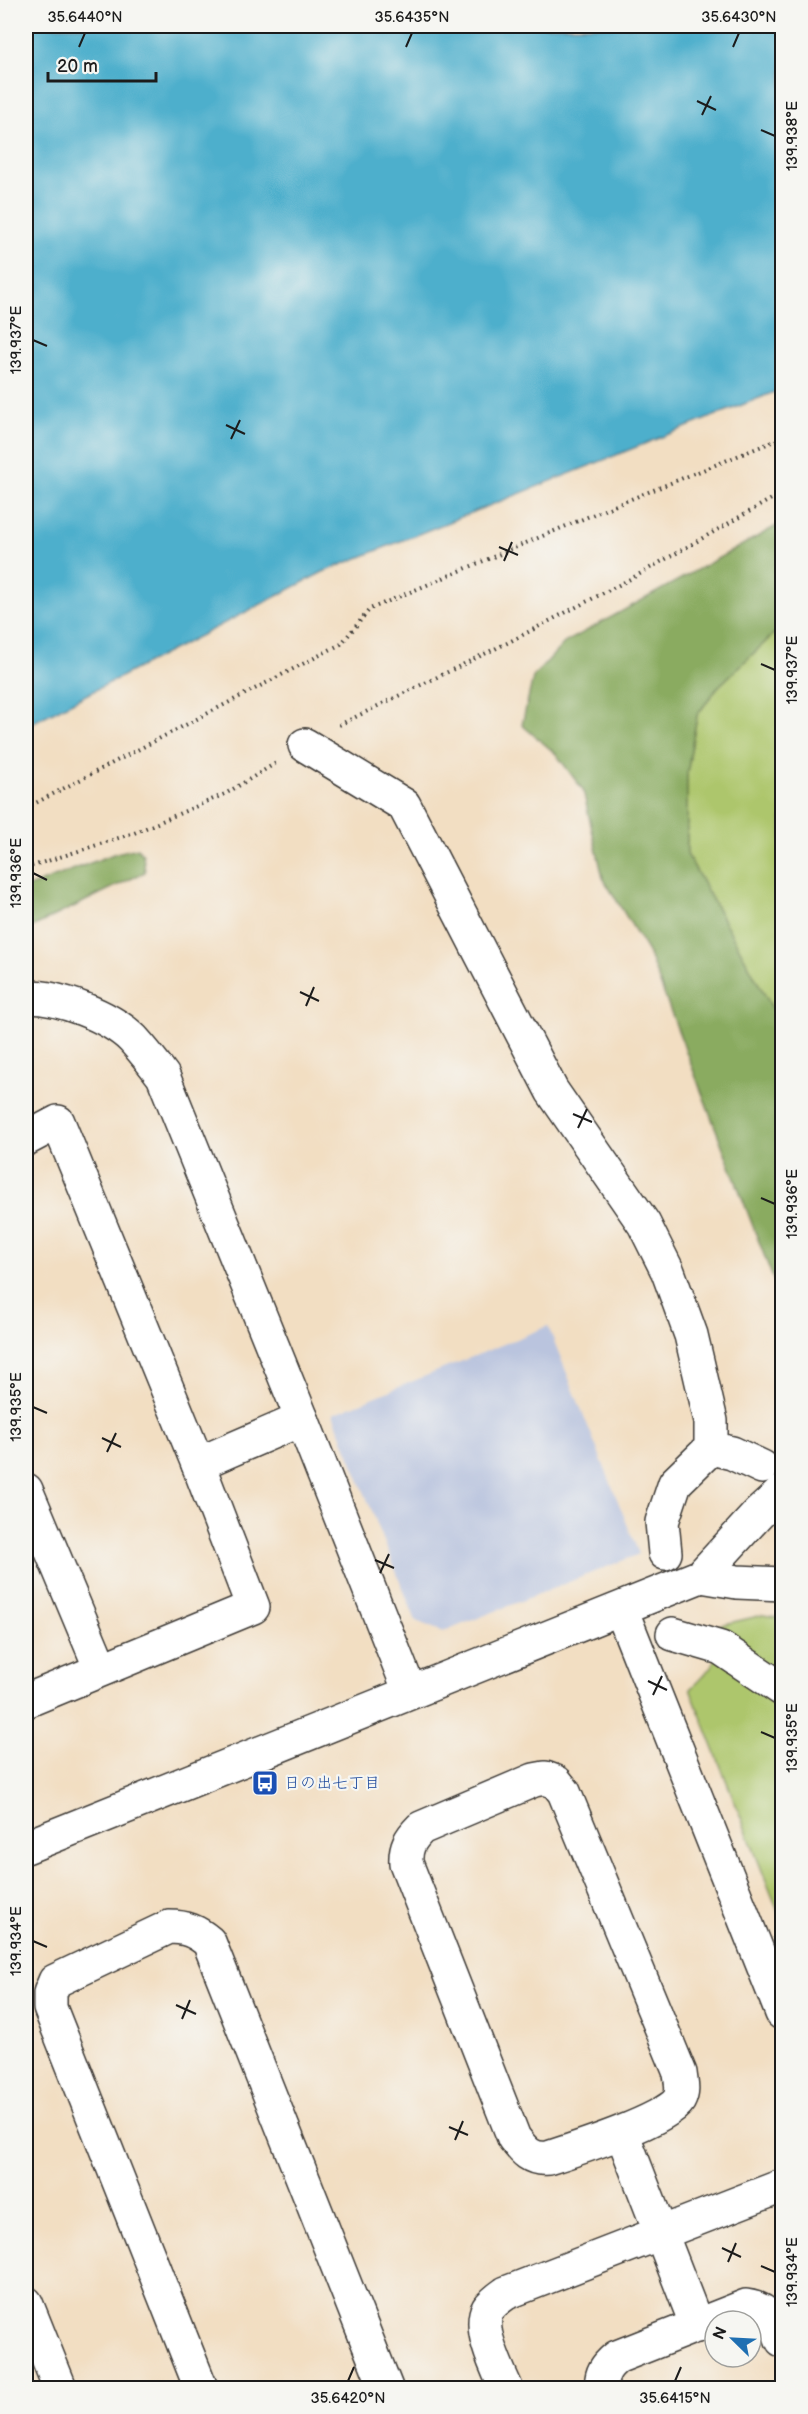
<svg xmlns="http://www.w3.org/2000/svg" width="808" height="2414" viewBox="0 0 808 2414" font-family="'Balsamiq Sans','Klee One',sans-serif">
	<rect width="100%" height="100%" fill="#f6f6f2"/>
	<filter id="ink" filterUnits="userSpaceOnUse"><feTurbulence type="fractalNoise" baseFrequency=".0167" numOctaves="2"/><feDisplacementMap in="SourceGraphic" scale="12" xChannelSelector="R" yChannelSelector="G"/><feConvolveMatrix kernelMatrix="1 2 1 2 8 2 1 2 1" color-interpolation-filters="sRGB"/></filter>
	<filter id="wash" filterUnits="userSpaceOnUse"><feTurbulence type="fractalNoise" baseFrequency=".008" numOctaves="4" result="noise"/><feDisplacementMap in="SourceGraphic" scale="24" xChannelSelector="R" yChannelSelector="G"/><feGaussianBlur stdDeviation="1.35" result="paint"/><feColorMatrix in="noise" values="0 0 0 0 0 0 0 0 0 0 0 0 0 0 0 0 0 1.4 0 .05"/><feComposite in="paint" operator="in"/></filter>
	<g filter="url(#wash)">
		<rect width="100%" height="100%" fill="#f2dec2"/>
		<polygon fill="#bac4de" points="548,1326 639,1554 443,1632 416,1621 333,1414"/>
		<g fill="#adc66c" stroke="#647144" stroke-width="1.5">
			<polygon points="782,630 782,1026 687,854 687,774 697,715 719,686 776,632"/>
			<path d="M 763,1615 L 782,1618 L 782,1921 L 690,1689 C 714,1666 721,1658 720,1625 Z"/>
		</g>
		<g fill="#8aab60" stroke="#53643e" stroke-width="1.5">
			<polygon points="782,523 782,630 776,632 719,686 697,715 687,774 687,854 782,1026 782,1302 648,952 603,878 583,790 556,754 522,725 533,677 564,643"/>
			<polygon points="138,848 143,855 145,872 26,930 26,888 116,853"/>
		</g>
		<polygon fill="#4dafcc" stroke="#346674" stroke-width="1.5" points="26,26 782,26 782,389 323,572 26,726"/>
	</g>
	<g filter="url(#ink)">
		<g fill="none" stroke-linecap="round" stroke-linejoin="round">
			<defs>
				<g id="minor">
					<polyline points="305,745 404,805 552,1091 644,1224 668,1272 691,1335 711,1421 711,1448 675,1483 662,1522 665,1553"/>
					<path d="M 26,997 C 58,996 110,1016 133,1039 C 144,1051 154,1064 163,1076 L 302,1419 L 410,1692"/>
					<polyline points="26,1139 58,1122 198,1464 253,1607 26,1701"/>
					<polyline points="711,1448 732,1453 762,1467"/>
					<polyline points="198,1464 302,1419"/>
					<polyline points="26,1490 101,1669"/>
					<polyline points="701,1576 737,1582 782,1584"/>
					<polyline points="621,1609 782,2013"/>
					<polyline points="673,1634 721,1648 782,1689"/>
					<path d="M 545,1778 L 556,1782 L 564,1792 L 680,2073 C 681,2083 684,2091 679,2100 C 667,2120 573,2150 548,2158 C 531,2160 524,2151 514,2138 L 406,1863 C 405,1847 410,1839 421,1828 L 534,1780 Z"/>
					<polyline points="26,1847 701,1576 759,1513 782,1492"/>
					<polyline points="622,2133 697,2326"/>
					<polyline points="26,2303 60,2388"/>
					<path d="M 201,2388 L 50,2008 L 50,1993 L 55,1981 L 169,1927 C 186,1927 196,1931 209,1942 L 386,2388"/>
					<path d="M 506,2388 C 498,2370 477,2328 488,2309 C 493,2302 499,2298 506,2293 L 782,2186"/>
					<path d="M 602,2388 C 600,2374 606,2366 617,2357 L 746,2306 C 768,2309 775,2321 782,2340"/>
				</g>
			</defs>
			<use href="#minor" stroke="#3c3935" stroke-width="36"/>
			<g stroke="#3c3935" stroke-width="4" stroke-dasharray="1.5 4.5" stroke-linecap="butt">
				<polyline points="339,725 507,643 636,576 782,493"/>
				<polyline points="26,808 341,644 370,609 604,510 782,438"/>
				<polyline points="26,868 134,833 225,794 276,763"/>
			</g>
			<use href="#minor" stroke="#fff" stroke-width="33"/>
		</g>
	</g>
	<path fill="none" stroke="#1c1c1c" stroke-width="2" d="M 79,47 L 85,33M 406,47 L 412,33M 733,47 L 739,33M 697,101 L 716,110M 702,115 L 711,96M 761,130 L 775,136M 33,340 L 47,346M 226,425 L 245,434M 231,439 L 240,420M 499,547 L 518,555M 504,561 L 512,542M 761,664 L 775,670M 33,873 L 47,880M 300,992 L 319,1001M 306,1006 L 314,987M 573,1114 L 592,1122M 578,1128 L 587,1109M 761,1198 L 775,1204M 33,1407 L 47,1413M 102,1438 L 121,1447M 107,1452 L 116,1433M 375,1560 L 394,1568M 380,1573 L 389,1554M 648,1681 L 667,1690M 653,1695 L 662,1676M 761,1732 L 775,1738M 33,1941 L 47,1947M 176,2005 L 196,2014M 182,2019 L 190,2000M 449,2127 L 468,2135M 455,2140 L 463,2121M 722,2248 L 741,2257M 728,2262 L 736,2243M 761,2266 L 775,2272M 348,2381 L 354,2367M 675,2381 L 681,2367"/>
	<defs>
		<symbol id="bus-square" viewBox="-11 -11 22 22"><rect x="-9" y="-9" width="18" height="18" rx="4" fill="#1a4fb4" stroke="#f6f6f2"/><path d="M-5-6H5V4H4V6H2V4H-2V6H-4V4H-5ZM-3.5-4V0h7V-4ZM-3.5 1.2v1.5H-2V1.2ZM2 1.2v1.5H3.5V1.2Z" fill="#fff"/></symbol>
	</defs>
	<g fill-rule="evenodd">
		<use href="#bus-square" x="250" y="1768" width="30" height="30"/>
	</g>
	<g text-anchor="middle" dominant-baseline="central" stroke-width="4.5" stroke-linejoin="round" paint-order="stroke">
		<g font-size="16" fill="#164399" stroke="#f6f6f2" text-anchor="start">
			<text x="284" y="1783">日の出七丁目</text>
		</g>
	</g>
	<rect width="808" height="2414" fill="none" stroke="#f6f6f2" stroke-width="66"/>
	<g transform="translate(733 2339) rotate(294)"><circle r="28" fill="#f6f6f2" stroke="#9f9f9c" stroke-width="1.5"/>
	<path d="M0-4.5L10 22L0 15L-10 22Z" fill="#1f6fb2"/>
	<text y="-9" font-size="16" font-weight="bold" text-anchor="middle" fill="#1c1c1c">N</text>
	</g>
	<path d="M48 72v9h108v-9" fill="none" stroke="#1c1c1c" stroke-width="3"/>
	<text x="57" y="72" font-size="18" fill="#1c1c1c" stroke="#f6f6f2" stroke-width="4.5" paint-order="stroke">20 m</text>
	<rect x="33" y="33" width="742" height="2348" fill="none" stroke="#1c1c1c" stroke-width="2"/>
	<g font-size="15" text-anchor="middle" fill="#1c1c1c">
		<text x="85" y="22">35.6440°N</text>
		<text x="412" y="22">35.6435°N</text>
		<text x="739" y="22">35.6430°N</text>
		<text transform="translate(792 136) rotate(-90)" y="5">139.938°E</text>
		<text transform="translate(16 340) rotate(-90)" y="5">139.937°E</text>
		<text transform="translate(792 670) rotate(-90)" y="5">139.937°E</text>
		<text transform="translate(16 873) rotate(-90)" y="5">139.936°E</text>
		<text transform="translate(792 1204) rotate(-90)" y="5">139.936°E</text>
		<text transform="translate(16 1407) rotate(-90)" y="5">139.935°E</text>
		<text transform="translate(792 1738) rotate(-90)" y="5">139.935°E</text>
		<text transform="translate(16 1941) rotate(-90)" y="5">139.934°E</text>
		<text transform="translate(792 2272) rotate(-90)" y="5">139.934°E</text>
		<text x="348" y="2403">35.6420°N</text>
		<text x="675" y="2403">35.6415°N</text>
	</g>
</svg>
